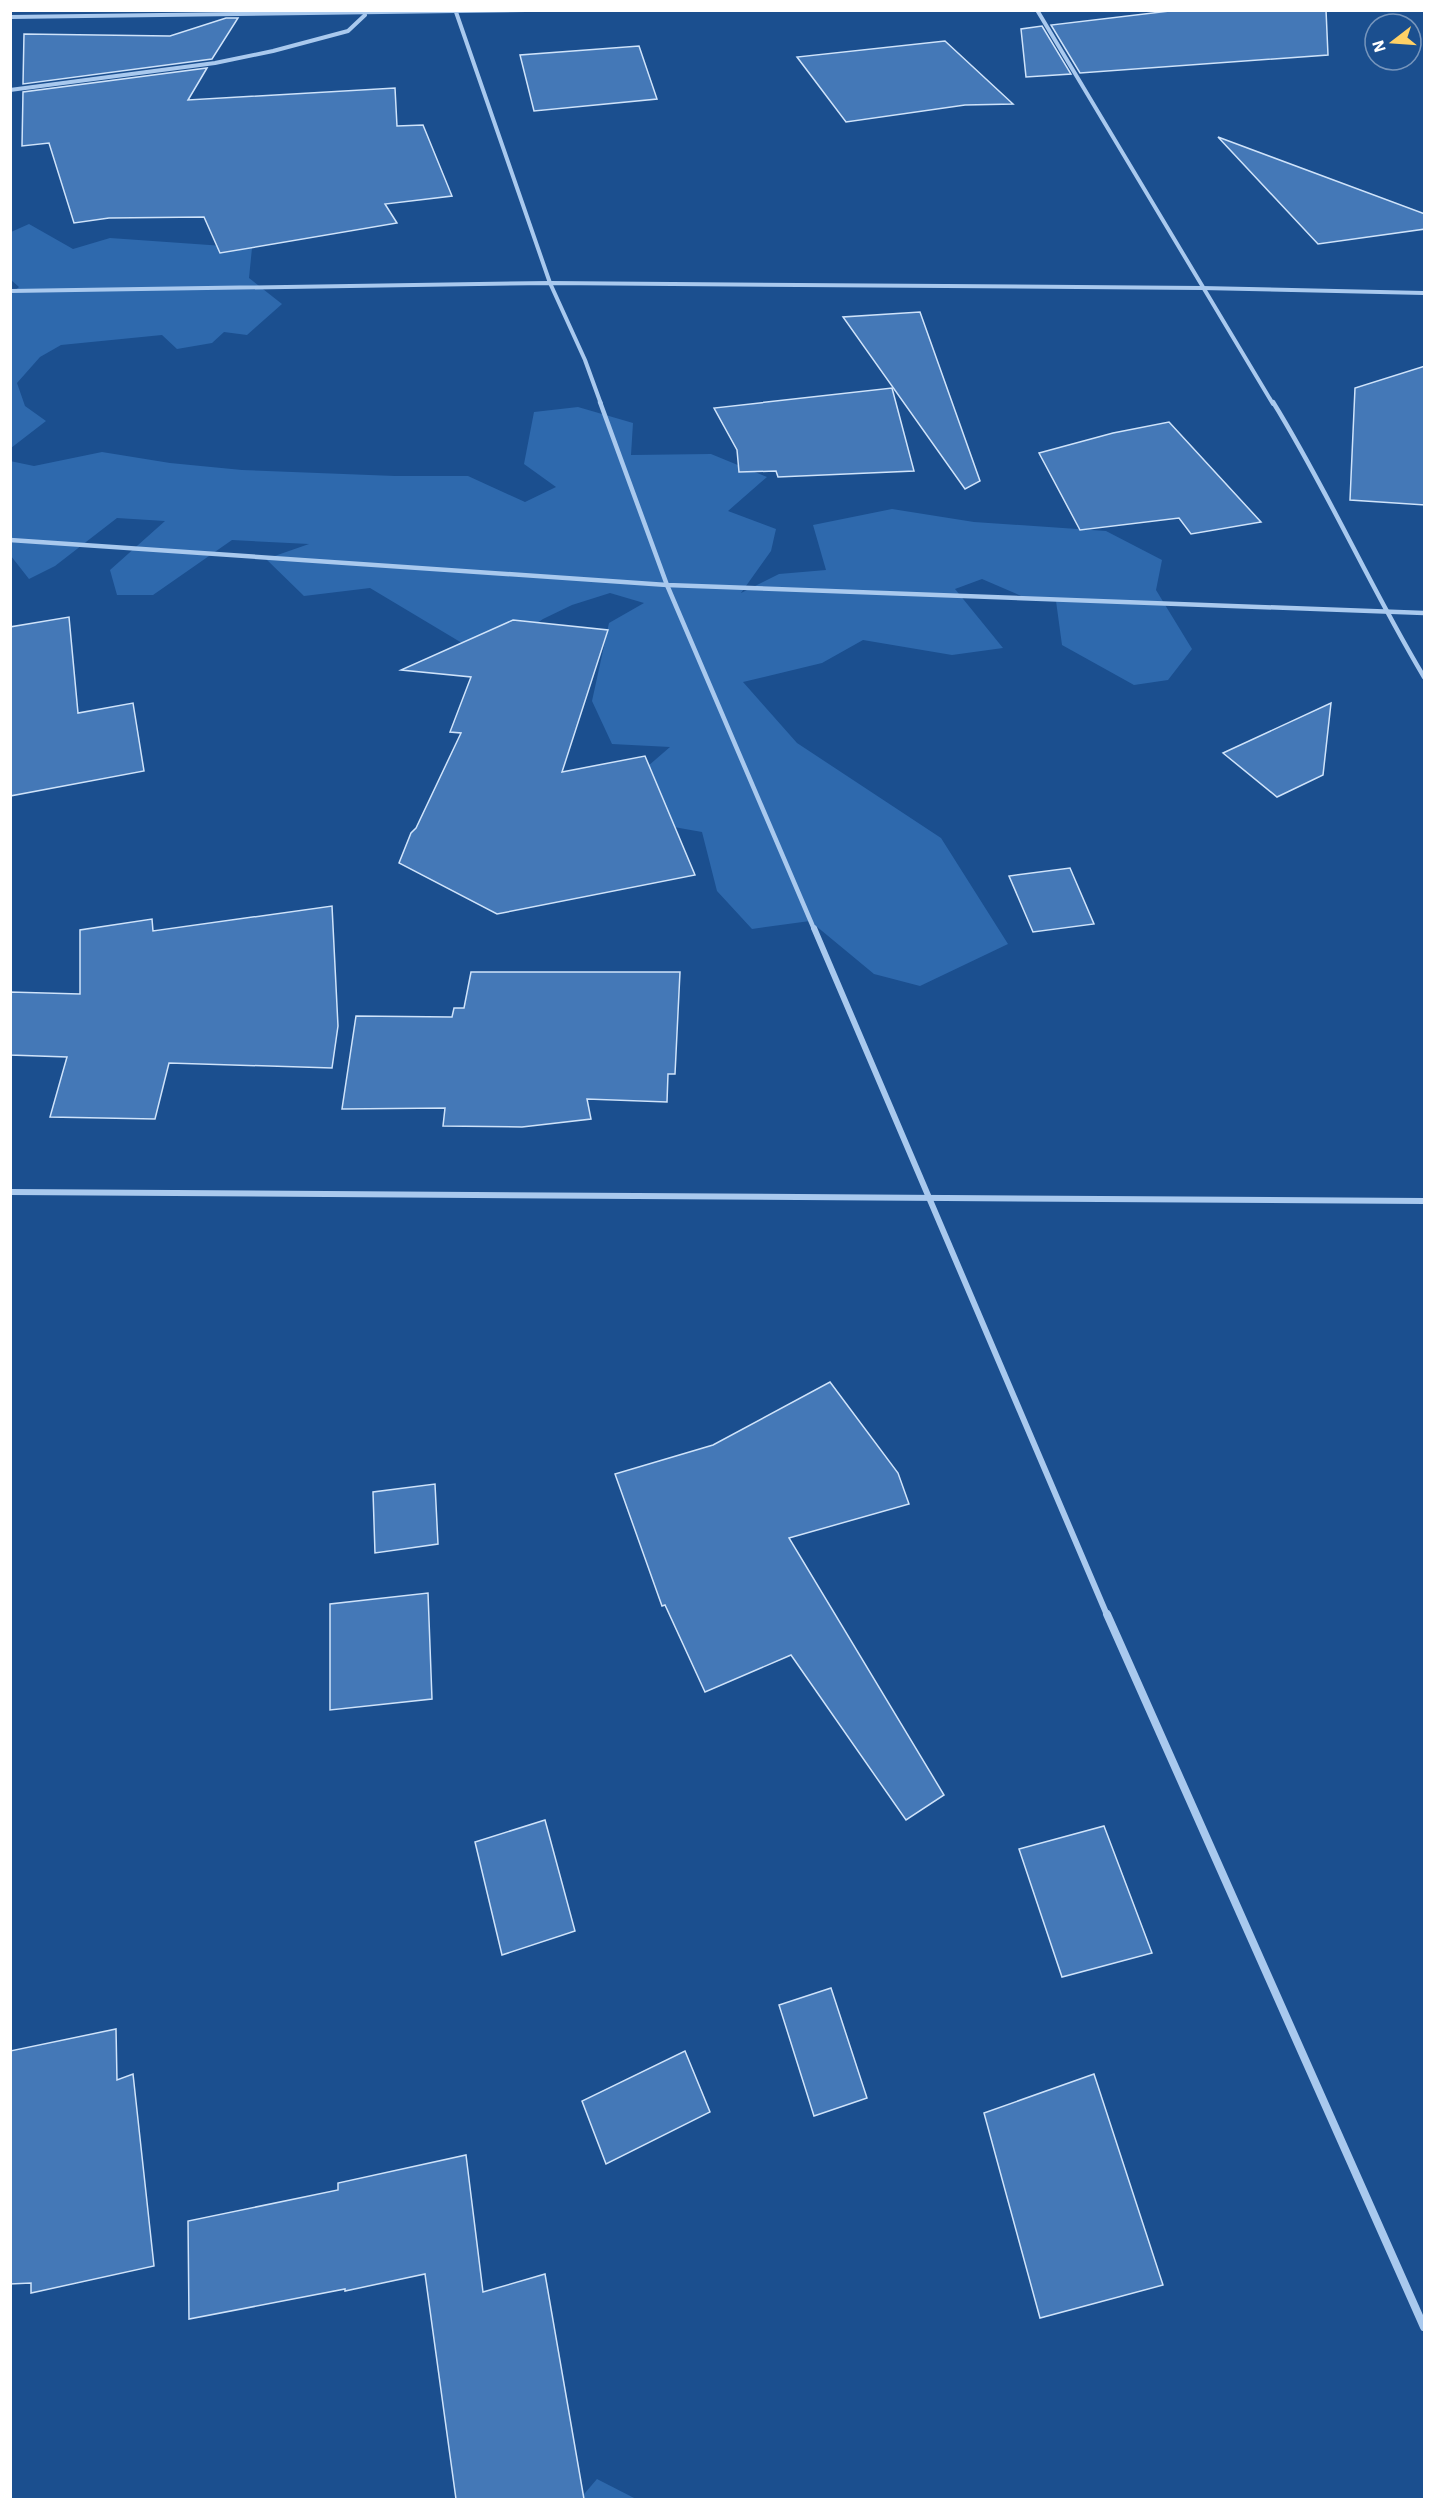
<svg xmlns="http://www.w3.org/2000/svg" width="1435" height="2510" viewBox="0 0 1435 2510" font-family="'IBM Plex Sans',sans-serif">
	<rect width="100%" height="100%" fill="#1b4f8f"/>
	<g fill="#2e69ad">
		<polygon points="29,224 73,249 110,238 252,248 249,278 282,304 247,335 224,332 212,343 177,349 162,335 61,345 40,357 17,383 25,406 46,421 11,448 10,295 19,287 11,280 11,232"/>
		<polygon points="578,407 633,423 631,455 711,454 767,477 728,511 776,529 771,551 741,593 779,574 826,570 813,525 892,509 974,522 1106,531 1162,560 1156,590 1192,649 1168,680 1134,685 1062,645 1056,601 1026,598 982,579 955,589 1003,648 952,655 863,640 822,663 743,682 797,743 941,838 1008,944 920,986 874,974 810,921 752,929 717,891 702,832 651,823 633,779 670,747 612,744 592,701 609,623 644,603 610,593 572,605 543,619 511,641 472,649 370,588 304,596 266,559 309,544 232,540 153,595 117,595 110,570 165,521 117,518 55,566 29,579 11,556 10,461 34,466 102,452 170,463 242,470 395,476 468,476 525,502 556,487 524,464 534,412"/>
		<polygon points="597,2479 636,2499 579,2500"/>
	</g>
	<g fill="#4478b7" stroke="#cfe3fa" stroke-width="1.5">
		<polygon points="1178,10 1326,10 1328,55 1080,73 1051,25"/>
		<polygon points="226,18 238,18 212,59 23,84 24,34 170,36"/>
		<polygon points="1042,26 1071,74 1026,77 1021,29"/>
		<polygon points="945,41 1013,104 965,105 846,122 797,57"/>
		<polygon points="639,46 657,99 534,111 520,55"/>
		<polygon points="207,68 188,100 395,88 397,126 423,125 452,196 385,204 397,223 220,253 204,217 109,218 74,223 49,143 22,146 23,92"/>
		<polygon points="1218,137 1425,214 1425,229 1318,244"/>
		<polygon points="920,312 980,481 965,489 843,317"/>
		<polygon points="1425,366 1425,505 1350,500 1355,388"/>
		<polygon points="892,388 914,471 778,477 776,471 739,472 737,450 714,408"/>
		<polygon points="1169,422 1261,522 1191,534 1179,518 1080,530 1039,453 1113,433"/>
		<polygon points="69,617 78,713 133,703 144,771 10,796 10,627"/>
		<polygon points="513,620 608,630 562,772 645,756 695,875 497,914 399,863 411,833 416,828 461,733 450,732 471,677 401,670"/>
		<polygon points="1331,703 1323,775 1277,797 1223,753"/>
		<polygon points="1070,868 1094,924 1033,932 1009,876"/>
		<polygon points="332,906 338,1026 332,1068 169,1063 155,1119 50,1117 67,1057 10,1055 10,992 80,994 80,930 152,919 153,931"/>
		<polygon points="471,972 680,972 675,1074 668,1074 667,1102 587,1099 591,1119 522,1127 443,1126 445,1108 342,1109 356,1016 452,1017 454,1008 464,1008"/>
		<polygon points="830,1382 898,1473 909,1504 789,1538 944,1795 906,1820 791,1655 705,1692 665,1605 662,1606 615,1474 713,1445"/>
		<polygon points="435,1484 438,1544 375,1553 373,1492"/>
		<polygon points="428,1593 432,1699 330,1710 330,1604"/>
		<polygon points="545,1820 575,1931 502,1955 475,1842"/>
		<polygon points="1104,1826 1152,1953 1062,1977 1019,1849"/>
		<polygon points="831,1988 867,2098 814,2116 779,2005"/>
		<polygon points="116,2029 117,2080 133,2074 154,2266 31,2293 31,2283 10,2284 10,2051"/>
		<polygon points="685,2051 710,2112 606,2164 582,2101"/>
		<polygon points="1094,2074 1163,2285 1040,2318 984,2113"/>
		<polygon points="466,2155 483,2292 545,2274 584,2499 456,2499 425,2274 345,2291 345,2289 189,2319 188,2221 338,2190 338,2183"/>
	</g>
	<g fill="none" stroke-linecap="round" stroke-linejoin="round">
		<g stroke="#a9c9ee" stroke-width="4">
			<polyline points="1037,10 1273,404"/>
			<polyline points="456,12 550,283 585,360 601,404"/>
			<polyline points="10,17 526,10"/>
			<polyline points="10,90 215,63 273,51 348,31 365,15"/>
			<polyline points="10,291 550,283 1202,288 1424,293"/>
		</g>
		<g stroke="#a9c9ee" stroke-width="4.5">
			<polyline points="600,402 667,585 814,929"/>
			<path d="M 1273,402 C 1328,491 1370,587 1424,677"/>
			<polyline points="10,540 667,585 1424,613"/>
		</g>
		<g stroke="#a9c9ee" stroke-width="6">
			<polyline points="814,928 1107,1615"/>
			<polyline points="10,1192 1424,1201"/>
		</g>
		<polyline stroke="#a9c9ee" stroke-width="8" points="1107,1614 1424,2327"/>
	</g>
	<rect width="1435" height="2510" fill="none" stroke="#ffffff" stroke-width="24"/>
	<g transform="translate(1393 42) rotate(253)"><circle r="28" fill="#1b4f8f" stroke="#7695bc" stroke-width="1.5"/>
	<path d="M0-4.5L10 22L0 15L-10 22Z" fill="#ffd166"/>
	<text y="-9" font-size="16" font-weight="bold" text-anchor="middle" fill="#ffffff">N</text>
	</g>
</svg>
